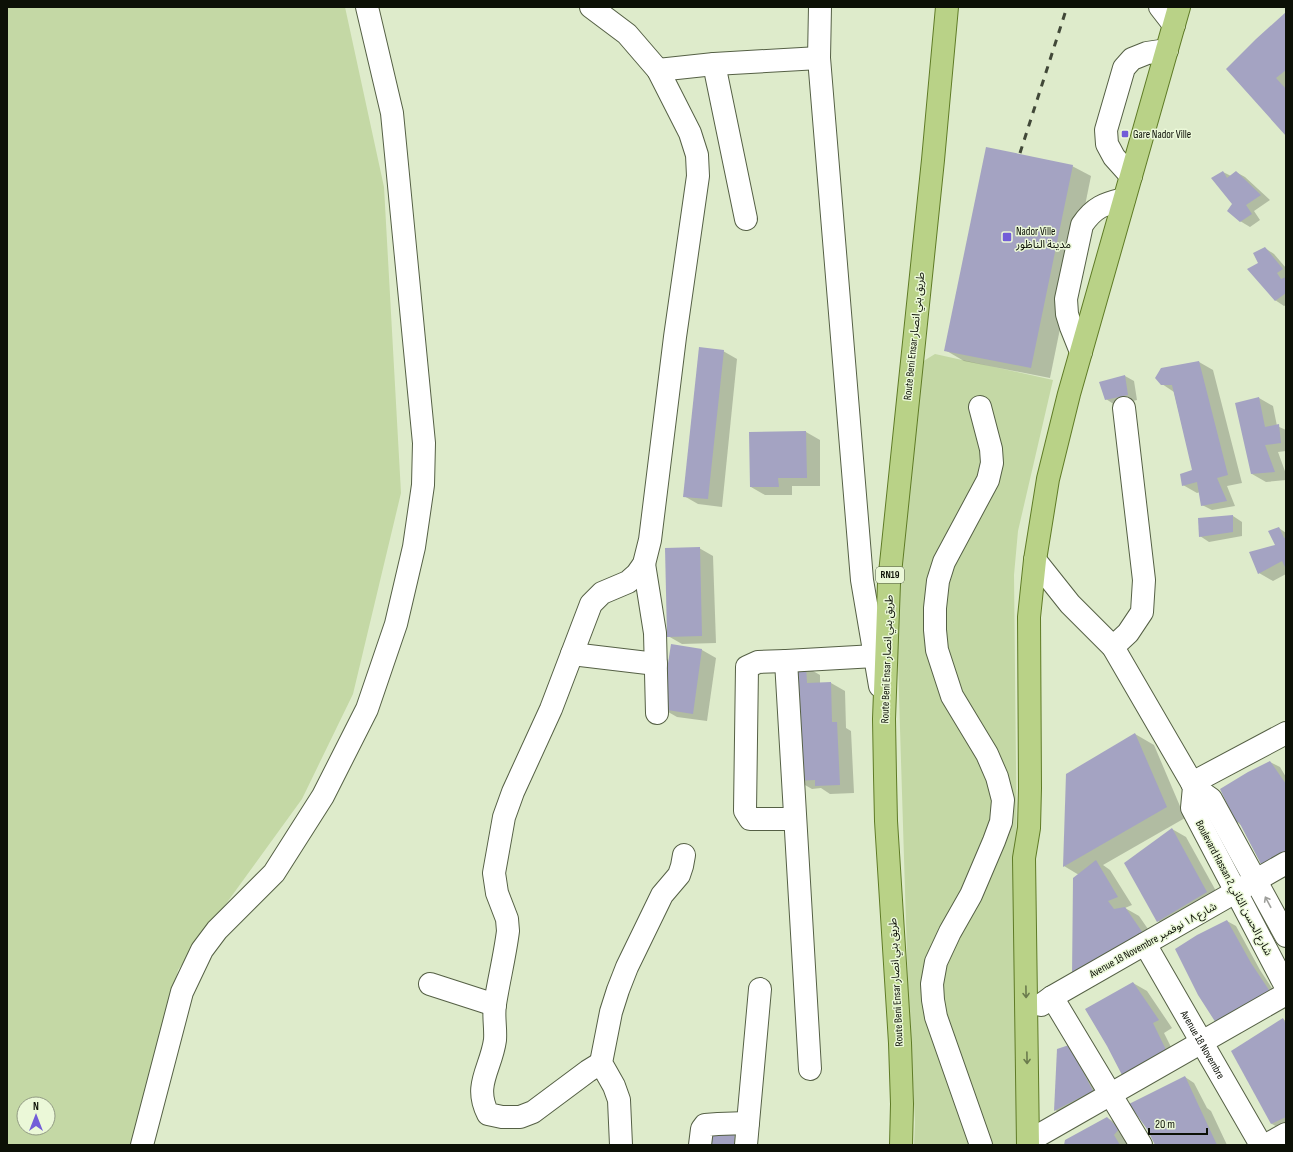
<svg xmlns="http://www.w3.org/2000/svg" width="1293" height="1152" viewBox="0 0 1293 1152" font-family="'Sofia Sans Condensed','Noto Sans Arabic',sans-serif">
	<rect width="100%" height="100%" fill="#deebcb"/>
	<g fill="#c4d8a5" fill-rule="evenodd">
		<path d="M 7,7 L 345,7 L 384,187 L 401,493 L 353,694 L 302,799 L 178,970 L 137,1145 L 7,1145 ZM 24,1104 L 48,1104 L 48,1128 L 24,1128 Z"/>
		<polygon points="935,354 1053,380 1018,531 1014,575 1020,1145 914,1145 915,1122 908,988 898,663 898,600 922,362"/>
	</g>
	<g fill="#0003">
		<polygon points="1286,13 1286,135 1253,98"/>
		<polygon points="1072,166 1091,176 1050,378 964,361 945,350"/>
		<polygon points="1223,172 1231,176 1236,172 1245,177 1270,200 1254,211 1260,220 1250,227 1240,221"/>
		<polygon points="1265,248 1274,254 1286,268 1286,305 1284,306 1275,300 1260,264"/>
		<polygon points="723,351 737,359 722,507 698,504 684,496"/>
		<polygon points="1199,362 1213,370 1242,483 1227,486 1235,506 1212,510 1202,505 1200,492 1197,493 1183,485 1193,470 1174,392 1162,384"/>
		<polygon points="1125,376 1134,381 1137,400 1115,405 1106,399"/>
		<polygon points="1259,398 1273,406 1277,426 1286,430 1286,451 1278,452 1286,474 1286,480 1266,482 1252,474"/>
		<polygon points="806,432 820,440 820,486 792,486 792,495 765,495 751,487"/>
		<polygon points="1233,516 1242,522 1242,536 1209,542 1200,536"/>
		<polygon points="1279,528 1286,533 1286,574 1273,581 1259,573 1276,545"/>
		<polygon points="699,548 713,556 716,643 682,644 668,636"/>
		<polygon points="672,645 702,650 716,658 707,721 677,717 663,709"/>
		<polygon points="806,667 820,675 820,684 831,683 845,691 846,728 851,731 854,793 830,794 821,788 812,789 798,781"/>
		<polygon points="1135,734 1154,745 1185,818 1103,865 1110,870 1132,905 1125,908 1139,916 1159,945 1086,985 1079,875 1064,866"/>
		<polygon points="1270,762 1280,767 1286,777 1286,862 1271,869 1261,864 1242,826 1237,822"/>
		<polygon points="1172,829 1186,837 1221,900 1172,929 1158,921"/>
		<polygon points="1227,921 1236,926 1260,970 1281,1002 1226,1028"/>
		<polygon points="1133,983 1147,991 1172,1028 1164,1033 1176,1057 1132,1080 1123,1075 1108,1046"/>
		<polygon points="1283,1019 1286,1021 1286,1127 1281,1129 1272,1124 1257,1097"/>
		<polygon points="1058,1050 1078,1051 1101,1097 1064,1115 1055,1110"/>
		<polygon points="1185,1077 1194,1083 1207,1108 1211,1111 1227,1145 1156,1145"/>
		<polygon points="1107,1118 1122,1126 1129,1145 1065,1145"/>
		<polygon points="734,1133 748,1145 705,1145"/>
	</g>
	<g fill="#a4a3c2">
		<polygon points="1286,12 1286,70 1276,78 1286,89 1286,136 1226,69 1256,39"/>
		<polygon points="986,147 1073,165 1031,368 944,351"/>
		<polygon points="1223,171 1227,178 1236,171 1261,195 1246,205 1252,214 1240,222 1227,211 1232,204 1211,178"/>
		<polygon points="1265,247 1283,269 1277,273 1281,279 1286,277 1286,293 1275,301 1247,269 1258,263 1253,253"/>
		<polygon points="699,347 724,350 708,499 683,497"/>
		<polygon points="1199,361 1228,475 1217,478 1227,501 1201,506 1197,482 1182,486 1180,474 1192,470 1172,385 1161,385 1155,378 1161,368"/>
		<polygon points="1125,375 1128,395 1105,400 1099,382"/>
		<polygon points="1259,397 1265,427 1279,424 1281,443 1265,445 1275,472 1251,474 1235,403"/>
		<polygon points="806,431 807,478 778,478 779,487 750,487 749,432"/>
		<polygon points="1233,515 1233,532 1199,537 1198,518"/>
		<polygon points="1279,527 1284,538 1286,537 1286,569 1282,561 1258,574 1249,552 1275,545 1268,531"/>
		<polygon points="700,547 702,636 667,637 665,548"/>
		<polygon points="671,644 702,649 693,714 661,709"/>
		<polygon points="806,666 807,683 831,682 832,722 837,722 840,785 815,786 815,780 797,781 793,667"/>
		<polygon points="1135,733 1167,807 1063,867 1066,774"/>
		<polygon points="1270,761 1286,784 1286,852 1261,864 1239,822 1236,823 1220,789 1248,772"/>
		<polygon points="1172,828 1207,892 1157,922 1124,863"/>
		<polygon points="1096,860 1118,897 1108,901 1114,909 1125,907 1145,936 1072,978 1073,878"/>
		<polygon points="1227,920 1251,963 1273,996 1216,1023 1198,995 1175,949 1197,935"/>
		<polygon points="1133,982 1159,1020 1153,1023 1167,1052 1122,1075 1107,1046 1085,1009"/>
		<polygon points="1283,1018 1286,1025 1286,1117 1271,1124 1231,1051"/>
		<polygon points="1069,1045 1093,1091 1054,1111 1057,1049"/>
		<polygon points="1185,1076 1197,1102 1217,1145 1155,1145 1147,1129 1129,1104"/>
		<polygon points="1107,1117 1119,1129 1114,1135 1120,1145 1064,1145 1065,1140"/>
		<polygon points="705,1131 735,1132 734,1145 704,1145"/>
	</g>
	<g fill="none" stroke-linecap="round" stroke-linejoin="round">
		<defs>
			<g id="minor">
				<path d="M 591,7 L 627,34 L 658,70 L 690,133 L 697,155 L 698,176 L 675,337 L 650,540 L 644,564 L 637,574 L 628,582 L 602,593 L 591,604 L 551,709 L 513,792 L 504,817 L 494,873 L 497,893 L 507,919 L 508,931 C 505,955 499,979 495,1004 C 493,1016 496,1028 495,1040 C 491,1069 473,1085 488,1114 L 502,1117 L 520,1117 L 533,1112 L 588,1071 L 601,1063"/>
				<polyline points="820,7 819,58 862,580 880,686"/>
				<polyline points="1160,7 1174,25"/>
				<polyline points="714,64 746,219"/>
				<polyline points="658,70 714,64 819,58"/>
				<polyline points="1131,176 1114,157 1107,144 1106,130 1124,68 1132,59 1147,53 1167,50"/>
				<path d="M 1081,352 L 1071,327 L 1067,314 L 1066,299 L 1082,225 C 1094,207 1104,204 1124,199"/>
				<polyline points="980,407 991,449 992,463 988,480 944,562 938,581 935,608 935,630 937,650 952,696 987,754 997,777 1003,800 1001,822 994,841 971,895 950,932 936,962 932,984 933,1000 936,1017 981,1145"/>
				<polyline points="1035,560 1070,604 1113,647 1192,783 1194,787 1192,808 1286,987"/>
				<polyline points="644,564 655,633 657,713"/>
				<polyline points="1113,647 1128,633 1142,612 1144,580 1124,408"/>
				<polyline points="572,654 656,664"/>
				<polyline points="786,661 810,1069"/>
				<polyline points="1192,783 1286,733"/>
				<polyline points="1194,787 1211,799 1286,936"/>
				<polyline points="795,819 750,819 745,811 747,667 758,662 786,661 875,656"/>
				<path id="s1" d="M 1145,944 L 1261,1145"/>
				<polyline points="430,984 495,1005"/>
				<polyline points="1052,997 1141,1145"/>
				<polyline points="1041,1005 1052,997 1286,863"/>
				<polyline points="1041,1134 1286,994"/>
				<polyline points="142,1145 182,992 202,950 217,930 274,873 323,796 367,709 396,624 414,547 423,485 424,443 392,113 367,7"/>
				<polyline points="621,1145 619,1100 614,1086 601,1063 611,1012 618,990 627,967 662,895 679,875 682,866 684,855"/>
				<polyline points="700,1145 702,1129 705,1125 718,1124 748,1123"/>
				<polyline points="746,1145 760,989"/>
				<polyline points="1266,1145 1286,1134"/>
			</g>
			<g id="major">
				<polyline points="901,1145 902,1104 900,1043 886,821 885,776 884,719 889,583 933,160 947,7"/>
				<polyline points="1028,1145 1024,858 1029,828 1030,788 1029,617 1035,560 1048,479 1069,394 1179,7"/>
			</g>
		</defs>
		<use href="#minor" stroke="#556045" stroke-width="24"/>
		<use href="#major" stroke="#5f7b26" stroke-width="24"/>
		<use href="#minor" stroke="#fff" stroke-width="22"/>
		<use href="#major" stroke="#b9d287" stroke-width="22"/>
		<polyline stroke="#414838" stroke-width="3" stroke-dasharray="7 7" stroke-linecap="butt" points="1020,153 1067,7"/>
	</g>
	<defs><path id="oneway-shaft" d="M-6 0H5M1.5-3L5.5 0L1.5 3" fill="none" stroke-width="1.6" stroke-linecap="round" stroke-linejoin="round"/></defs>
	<use stroke="#9e9f9b" href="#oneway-shaft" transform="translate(1268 902) rotate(-118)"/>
	<g stroke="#6b7b4d">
		<use href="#oneway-shaft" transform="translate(1026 992) rotate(89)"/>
		<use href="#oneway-shaft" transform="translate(1027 1058) rotate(89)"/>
	</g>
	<g fill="#725dd8" stroke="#ebf8d8" stroke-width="1.5">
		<rect x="1121" y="130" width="8" height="8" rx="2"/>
		<rect x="1002" y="232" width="10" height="10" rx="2"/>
	</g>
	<g text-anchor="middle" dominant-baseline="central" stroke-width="3" stroke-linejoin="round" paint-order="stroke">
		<rect fill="#ebf8d8" stroke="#4f5645" stroke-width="1" x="876" y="567" width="28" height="16" rx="3"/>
		<g font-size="10" font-weight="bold" fill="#0c1006">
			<text x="890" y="575">RN19</text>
		</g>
		<g font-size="11" fill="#0c1006" stroke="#ebf8d8" text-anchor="start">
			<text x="1133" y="134">Gare Nador Ville</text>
			<text x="1016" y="231">Nador Ville<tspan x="1016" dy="13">مدينة الناظور</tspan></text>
		</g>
		<g font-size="11" fill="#0c1006" stroke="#ebf8d8">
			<text transform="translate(914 336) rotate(-84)">Route Beni Ensar طريق بني انصار</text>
			<text transform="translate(887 659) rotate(-88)">Route Beni Ensar طريق بني انصار</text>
			<text transform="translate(1234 888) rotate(62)">Boulevard Hassan 2 شارع الحسن الثاني</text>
			<text transform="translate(1153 940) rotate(-29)">Avenue 18 Novembre شارع ١٨ نوفمبر</text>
			<text transform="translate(896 982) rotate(-93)">Route Beni Ensar طريق بني انصار</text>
			<text stroke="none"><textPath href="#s1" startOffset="116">Avenue 18 Novembre</textPath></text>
		</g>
	</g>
	<rect width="1293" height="1152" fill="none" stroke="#0c1006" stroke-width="16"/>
	<g transform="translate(36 1116)"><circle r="19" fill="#ebf8d8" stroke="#929b84"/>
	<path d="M0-3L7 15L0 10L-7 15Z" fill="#725dd8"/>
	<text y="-6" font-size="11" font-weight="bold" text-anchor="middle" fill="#0c1006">N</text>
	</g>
	<path d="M1149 1128v6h58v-6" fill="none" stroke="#0c1006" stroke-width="2"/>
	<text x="1155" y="1128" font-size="12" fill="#0c1006" stroke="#ebf8d8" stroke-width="3" paint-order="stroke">20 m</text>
</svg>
